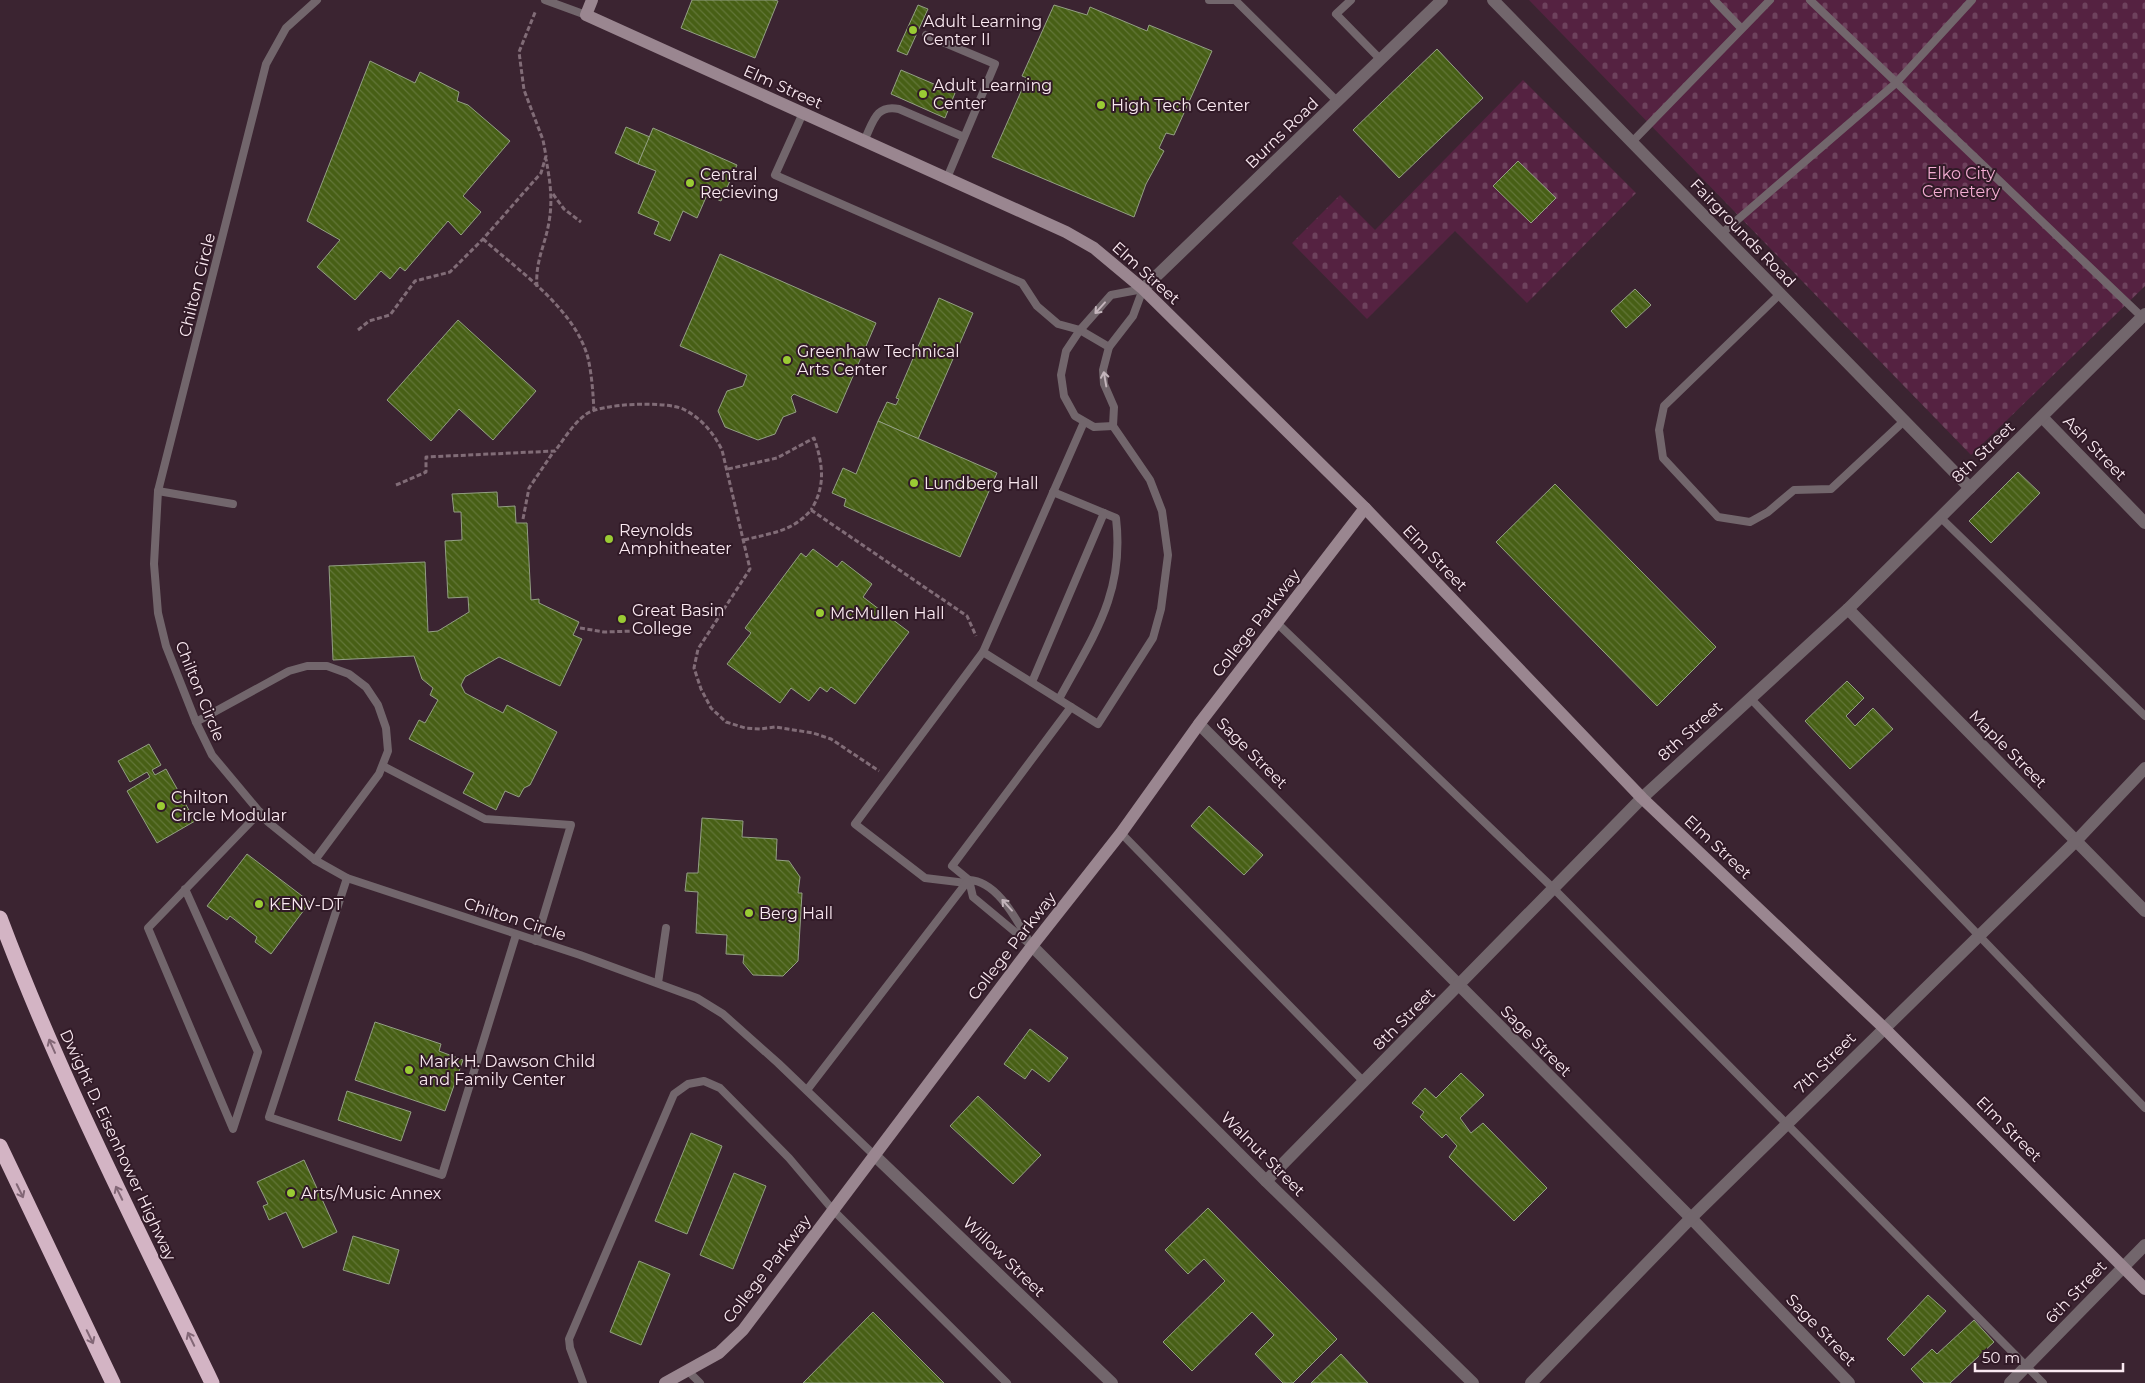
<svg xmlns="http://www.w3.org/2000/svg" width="2145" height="1383" viewBox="0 0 2145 1383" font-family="Montserrat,sans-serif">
	<defs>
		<pattern id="cemetery-stones" width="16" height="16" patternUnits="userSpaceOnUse" patternTransform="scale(1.25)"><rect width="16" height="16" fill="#552241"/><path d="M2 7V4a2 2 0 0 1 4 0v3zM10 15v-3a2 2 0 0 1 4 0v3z" fill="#6e425d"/></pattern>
		<pattern id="building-back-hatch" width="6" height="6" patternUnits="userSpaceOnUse" patternTransform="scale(1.25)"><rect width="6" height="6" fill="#475f15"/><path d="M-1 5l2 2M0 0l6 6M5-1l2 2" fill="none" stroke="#627638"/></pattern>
	</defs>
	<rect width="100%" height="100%" fill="#3b2431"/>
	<g fill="url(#cemetery-stones)">
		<polygon points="1529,0 2145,0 2145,286 1971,455"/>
		<polygon points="1523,80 1636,193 1527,303 1455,231 1367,319 1292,243 1340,195 1375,230"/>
	</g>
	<g fill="url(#building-back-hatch)" stroke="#939f84">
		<polygon points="692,0 774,0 778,1 755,58 681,28"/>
		<polygon points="918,5 928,9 907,55 897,51"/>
		<polygon points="1054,5 1087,15 1090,7 1147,31 1149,25 1212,51 1174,135 1166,133 1159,148 1164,151 1146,184 1134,217 992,157 1027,78 1022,76"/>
		<polygon points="1437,49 1483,98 1399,178 1353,130"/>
		<polygon points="370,61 415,83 420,72 459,92 457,101 468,105 510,141 463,196 481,212 461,235 448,221 405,271 400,267 390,279 381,271 355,300 317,267 340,240 307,221"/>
		<polygon points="901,70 955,93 945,118 891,94"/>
		<polygon points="626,127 650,137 638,164 615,153"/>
		<polygon points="653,128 737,165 721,201 707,195 697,218 683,211 670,241 654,234 659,222 638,213 656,171 638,164"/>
		<polygon points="1518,161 1556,198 1531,223 1493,186"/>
		<polygon points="720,254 876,323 837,413 794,394 791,397 796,412 783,417 775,434 758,440 725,427 718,411 727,391 743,386 747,375 680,346"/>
		<polygon points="1635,289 1651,305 1626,328 1611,311"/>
		<polygon points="939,298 973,313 918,439 878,421 887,402 896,405 899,399 896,398"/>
		<polygon points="458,320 536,391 493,440 459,409 431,441 387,400"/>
		<polygon points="878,421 997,473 960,557 844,506 846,499 832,493 843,468 856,474"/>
		<polygon points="2018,472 2040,493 1991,543 1969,521"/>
		<polygon points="1555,484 1716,647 1657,706 1496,542"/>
		<polygon points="497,492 498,507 515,506 516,523 527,523 531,600 539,599 539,603 579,622 573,635 582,639 560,686 499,657 465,677 461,685 465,693 503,713 507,705 557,732 530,785 524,788 519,797 505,791 496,810 463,793 474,773 409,739 419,720 425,723 438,700 430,695 433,688 422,679 414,656 333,660 329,566 425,562 428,632 438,631 469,612 468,597 448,598 445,541 462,540 461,512 454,512 452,494"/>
		<polygon points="813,549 837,567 842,561 872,584 863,597 909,632 855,704 831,687 827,692 820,687 809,701 791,688 780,703 727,664 751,633 745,628 801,553 806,557"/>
		<polygon points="1847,681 1864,698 1846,716 1855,726 1873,708 1893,729 1850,769 1805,721"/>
		<polygon points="149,744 161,765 152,770 155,775 166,769 195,821 157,843 127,791 150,777 147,772 130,782 118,761"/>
		<polygon points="1209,806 1263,855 1244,875 1191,826"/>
		<polygon points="702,818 743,821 742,837 777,839 776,860 789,861 800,877 798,893 802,893 798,961 783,976 753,975 743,963 744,955 726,954 727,935 696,933 698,892 685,891 687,873 698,873"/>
		<polygon points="247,854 310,902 271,954 255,942 257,937 230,916 227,920 207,906"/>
		<polygon points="375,1022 441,1044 439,1051 463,1060 445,1111 355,1080"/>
		<polygon points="1030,1029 1068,1058 1049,1082 1032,1069 1025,1079 1004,1064"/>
		<polygon points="1461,1073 1484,1095 1460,1118 1471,1133 1483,1123 1547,1188 1514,1221 1449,1157 1457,1146 1446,1134 1442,1138 1420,1117 1424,1112 1412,1103 1425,1088 1436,1098"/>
		<polygon points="347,1091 411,1112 401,1141 338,1120"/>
		<polygon points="978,1096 1041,1155 1013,1184 950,1126"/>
		<polygon points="691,1133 722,1146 687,1234 655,1221"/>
		<polygon points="304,1160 337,1232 303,1248 286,1212 269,1220 263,1206 268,1204 257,1182"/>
		<polygon points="734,1173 766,1186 733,1269 700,1255"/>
		<polygon points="1208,1208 1337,1339 1293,1383 1283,1383 1255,1354 1274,1335 1252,1312 1192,1371 1163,1342 1225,1281 1204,1259 1188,1274 1165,1250"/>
		<polygon points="353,1236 399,1250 389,1284 343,1270"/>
		<polygon points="639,1261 670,1274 641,1345 610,1332"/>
		<polygon points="1928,1295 1946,1311 1904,1356 1887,1339"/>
		<polygon points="873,1312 944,1383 803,1383"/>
		<polygon points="1974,1320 1994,1342 1950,1383 1924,1383 1911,1369 1932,1349 1937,1354"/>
		<polygon points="1341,1354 1368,1383 1311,1383"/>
	</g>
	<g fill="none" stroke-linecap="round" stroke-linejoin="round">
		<g stroke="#816c77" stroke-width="3" stroke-dasharray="5 2.5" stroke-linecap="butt">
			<polyline points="553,194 564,209 581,222"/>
			<path d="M 483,239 C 519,271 575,309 588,358 C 592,376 593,393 594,411"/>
			<path d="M 537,287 C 535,261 545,246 549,222 C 553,199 550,181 546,159"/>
			<polyline points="358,330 369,321 390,315 415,281 450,272 483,239 541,173 546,156 543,140 524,90 519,52 536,10"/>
			<path d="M 728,469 L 777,458 L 814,438 C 823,464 826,486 811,510"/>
			<path d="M 396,485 L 426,472 L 426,457 L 555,451 C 564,439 573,424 585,415 C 599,403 666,401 683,409 C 701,418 713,432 722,450 L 750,569 L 698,649 L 694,668 L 701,689 L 711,708 L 726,722 L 745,728 L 760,729 L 775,727 L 813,733 L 831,739 L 879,771"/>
			<polyline points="523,519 529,488 554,451"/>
			<path d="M 744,540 C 771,533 792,532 811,510 L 967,616 L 976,636"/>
			<polyline points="580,628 604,632 635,631"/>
		</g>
		<g stroke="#72666c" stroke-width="8">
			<polyline points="317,0 286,28 266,64 158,491 154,564 158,613 166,646 196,722 212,755 268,822 315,860 347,878 580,955 697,998 723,1014 778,1063 874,1155"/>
			<polyline points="545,0 586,15"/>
			<polyline points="1209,0 1235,0"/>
			<polyline points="1235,0 1338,102"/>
			<polyline points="1351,0 1336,14 1381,60"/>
			<polyline points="1714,0 1741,28"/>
			<polyline points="1810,0 2142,317"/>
			<polyline points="926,35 995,64 947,178"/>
			<polyline points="803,113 775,175 1022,283 1037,306 1058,324 1080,330 1109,347"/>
			<path d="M 864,141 C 873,123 875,104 899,109 L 964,137"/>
			<polyline points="1632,142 1770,0"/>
			<polyline points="1721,234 1896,83 1972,0"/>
			<polyline points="1780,294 1664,406 1659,430 1663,458 1718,517 1750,522 1768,512 1794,490 1831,489 1904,421"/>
			<polyline points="1113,426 1094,427 1075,416 1064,396 1061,375 1066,351 1080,330 1111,295 1143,289"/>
			<polyline points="158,491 233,504"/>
			<path d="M 1053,492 L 1116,518 C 1125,594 1093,636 1059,699"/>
			<polyline points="1940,517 2145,716"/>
			<polyline points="1277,623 1554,889 2043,1383"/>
			<polyline points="983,652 1084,422"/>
			<polyline points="1032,682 1104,513"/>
			<polyline points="1750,698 2145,1108"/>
			<polyline points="196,722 289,671 307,666 327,666 349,674 366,687 378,705 386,728 388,751 379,774 315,860"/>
			<polyline points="383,766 485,819 571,825 536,941"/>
			<polyline points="1121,833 1364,1082"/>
			<polyline points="347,878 269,1117 442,1175 516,935"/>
			<path d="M 969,880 C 997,881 1016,919 1029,941"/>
			<polyline points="966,883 925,878 855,824 983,652 1071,707"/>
			<polyline points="185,889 258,1052 233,1129 148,928 260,812"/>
			<polyline points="1032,946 973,897 969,880 952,866 1071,707 1098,724 1153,638 1161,609 1168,555 1162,511 1150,480 1113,426 1114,407 1104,384 1103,370 1109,347 1133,316 1143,289"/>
			<polyline points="658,983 666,928"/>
			<polyline points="807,1090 967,882"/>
			<polyline points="688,1371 700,1383"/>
			<polyline points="583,1383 570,1348 569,1339 674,1094 688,1084 704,1081 720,1088 789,1158 833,1210 1007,1383"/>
		</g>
		<g stroke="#72666c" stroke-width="12">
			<polyline points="1493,0 1970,488"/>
			<polyline points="1143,289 1442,0"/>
			<polyline points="2042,417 2145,523"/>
			<polyline points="1848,609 2145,911"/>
			<polyline points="1199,724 1691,1218 1849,1383"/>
			<polyline points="1032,946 1266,1181 1473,1383"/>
			<polyline points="874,1155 1112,1383"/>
			<polyline points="1266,1181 1642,798 1848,609 2145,314"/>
			<polyline points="1531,1383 1691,1218 2076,841 2145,768"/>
			<polyline points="2010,1383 2145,1245"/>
		</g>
		<g stroke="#9a8690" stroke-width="12">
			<polyline points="592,0 586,15 1066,232 1094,248 1143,289 1365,508 1642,798 1884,1028 2145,1289"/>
			<polyline points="665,1383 719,1353 743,1330 1032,946 1121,833 1199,724 1365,508"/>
		</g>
		<g stroke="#d3b4c4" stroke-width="15">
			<path d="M 0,918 C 60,1078 138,1229 212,1383"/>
			<polyline points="0,1146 113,1383"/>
		</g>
	</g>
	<defs><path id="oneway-shaft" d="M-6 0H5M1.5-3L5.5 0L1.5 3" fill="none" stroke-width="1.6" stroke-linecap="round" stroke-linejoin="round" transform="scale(1.25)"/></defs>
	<g stroke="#c4b5bc">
		<use href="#oneway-shaft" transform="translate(1100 308) rotate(132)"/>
		<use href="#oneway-shaft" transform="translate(1105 379) rotate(-100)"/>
		<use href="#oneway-shaft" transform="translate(1007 905) rotate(-132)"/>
	</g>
	<g stroke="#826776">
		<use href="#oneway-shaft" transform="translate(52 1046) rotate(-114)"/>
		<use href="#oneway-shaft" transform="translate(20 1191) rotate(64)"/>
		<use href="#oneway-shaft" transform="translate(119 1193) rotate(-116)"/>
		<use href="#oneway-shaft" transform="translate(90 1337) rotate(64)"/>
		<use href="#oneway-shaft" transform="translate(191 1339) rotate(-116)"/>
	</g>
	<g fill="#9acb34" stroke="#311a27" stroke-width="2">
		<circle cx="913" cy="30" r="5"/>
		<circle cx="923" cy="94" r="5"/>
		<circle cx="1101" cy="105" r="5"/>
		<circle cx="690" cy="183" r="5"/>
		<circle cx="787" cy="360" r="5"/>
		<circle cx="914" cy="483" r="5"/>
		<circle cx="609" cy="539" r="5"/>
		<circle cx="820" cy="613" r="5"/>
		<circle cx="622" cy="619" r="5"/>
		<circle cx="161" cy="806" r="5"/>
		<circle cx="259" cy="904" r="5"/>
		<circle cx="749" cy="913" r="5"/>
		<circle cx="409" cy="1070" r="5"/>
		<circle cx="291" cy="1193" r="5"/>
	</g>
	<g text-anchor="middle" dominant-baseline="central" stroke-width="4" stroke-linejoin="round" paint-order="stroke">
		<g font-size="16" fill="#fae9f1" stroke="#311a27" text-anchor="start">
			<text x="923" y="21">Adult Learning<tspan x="923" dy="18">Center II</tspan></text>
			<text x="933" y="85">Adult Learning<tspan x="933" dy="18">Center</tspan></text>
			<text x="1111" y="105">High Tech Center</text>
			<text x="700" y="174">Central<tspan x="700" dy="18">Recieving</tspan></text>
			<text x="797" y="351">Greenhaw Technical<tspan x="797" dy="18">Arts Center</tspan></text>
			<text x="924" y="483">Lundberg Hall</text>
			<text x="619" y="530">Reynolds<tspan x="619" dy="18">Amphitheater</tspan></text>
			<text x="632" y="610">Great Basin<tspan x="632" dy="18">College</tspan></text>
			<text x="830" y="613">McMullen Hall</text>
			<text x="171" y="797">Chilton<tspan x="171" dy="18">Circle Modular</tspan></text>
			<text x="269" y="904">KENV-DT</text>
			<text x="759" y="913">Berg Hall</text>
			<text x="419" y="1061">Mark H. Dawson Child<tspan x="419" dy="18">and Family Center</tspan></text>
			<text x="301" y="1193">Arts/Music Annex</text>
		</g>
		<g font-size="16" fill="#fae9f1" stroke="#311a27">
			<text transform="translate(783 87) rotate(24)">Elm Street</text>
			<text transform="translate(1282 133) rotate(-44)">Burns Road</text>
			<text transform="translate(1743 233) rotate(46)">Fairgrounds Road</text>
			<text transform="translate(1146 273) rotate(42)">Elm Street</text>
			<text transform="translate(197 285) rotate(-76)">Chilton Circle</text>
			<text transform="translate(2095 448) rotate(46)">Ash Street</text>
			<text transform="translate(1983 452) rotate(-44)">8th Street</text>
			<text transform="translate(1435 558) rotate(46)">Elm Street</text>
			<text transform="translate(1256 623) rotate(-52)">College Parkway</text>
			<text transform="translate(200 691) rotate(68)">Chilton Circle</text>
			<text transform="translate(1690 731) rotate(-42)">8th Street</text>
			<text transform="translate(2008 749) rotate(45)">Maple Street</text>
			<text transform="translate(1252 753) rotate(45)">Sage Street</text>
			<text transform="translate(1718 847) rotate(43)">Elm Street</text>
			<text transform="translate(515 919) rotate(18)">Chilton Circle</text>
			<text transform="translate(1012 946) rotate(-52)">College Parkway</text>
			<text transform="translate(1404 1019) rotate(-45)">8th Street</text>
			<text transform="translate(1536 1041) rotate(45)">Sage Street</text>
			<text transform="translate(1825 1063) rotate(-45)">7th Street</text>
			<text transform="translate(2009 1129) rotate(45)">Elm Street</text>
			<text transform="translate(118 1145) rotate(65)">Dwight D. Eisenhower Highway</text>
			<text transform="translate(1263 1154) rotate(45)">Walnut Street</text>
			<text transform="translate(1004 1257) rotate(44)">Willow Street</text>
			<text transform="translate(767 1269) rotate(-52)">College Parkway</text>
			<text transform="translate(2076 1292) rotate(-46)">6th Street</text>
			<text transform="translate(1821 1330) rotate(46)">Sage Street</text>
		</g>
		<g font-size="16" fill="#f3add2" stroke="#311a27">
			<text x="1961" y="173">Elko City<tspan x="1961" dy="18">Cemetery</tspan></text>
		</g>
	</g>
	<path d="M1975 1363v8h148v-8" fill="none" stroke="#fae9f1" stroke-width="2.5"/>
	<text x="1982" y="1363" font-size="15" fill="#fae9f1" stroke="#311a27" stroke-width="4" paint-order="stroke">50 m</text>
</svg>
